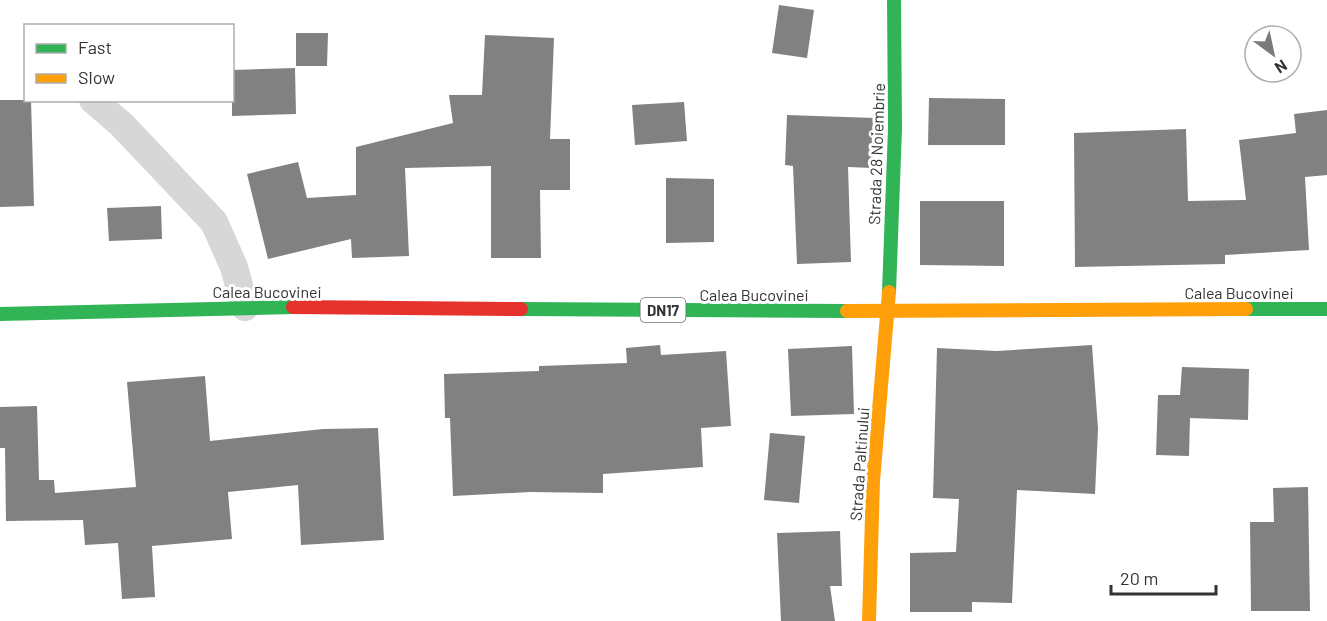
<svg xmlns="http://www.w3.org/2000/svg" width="1327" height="621" viewBox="0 0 1327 621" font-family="Barlow,sans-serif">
	<rect width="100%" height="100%" fill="#fff"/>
	<g fill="#818181">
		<polygon points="779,5 814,10 807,58 772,53"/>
		<polygon points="296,33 328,33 327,66 296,66"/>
		<polygon points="485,35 554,38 550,139 570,139 570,190 540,190 541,258 491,258 491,166 405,168 409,256 352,258 351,239 268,259 247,174 298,162 307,198 356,195 356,147 453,123 449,95 482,95"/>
		<polygon points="295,68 296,114 232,116 232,70"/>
		<polygon points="929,98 1005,99 1005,145 928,145"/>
		<polygon points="0,100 31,100 34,206 0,207"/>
		<polygon points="684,102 687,141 635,145 632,105"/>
		<polygon points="1327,110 1327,175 1305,177 1309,250 1225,255 1225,264 1075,267 1074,133 1186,129 1188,201 1246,200 1239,140 1296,133 1294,114"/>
		<polygon points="787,115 874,118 872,168 848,167 851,262 797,264 793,166 785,165"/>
		<polygon points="666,178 714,179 714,242 666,243"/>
		<polygon points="920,201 1004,201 1004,266 920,265"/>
		<polygon points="161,206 162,239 109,241 107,208"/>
		<polygon points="660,345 661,355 726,351 731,426 701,428 703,467 603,474 603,493 530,492 453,496 450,418 445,418 444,374 539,371 539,366 627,363 626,348"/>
		<polygon points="1092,345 1098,429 1095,494 1017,490 1012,603 972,602 972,612 910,612 910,553 956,552 959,499 933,498 937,348 997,351"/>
		<polygon points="852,346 854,414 791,416 788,349"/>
		<polygon points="1182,367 1249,369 1248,420 1190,418 1189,456 1156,455 1158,395 1180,395"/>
		<polygon points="205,376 210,441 323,429 378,428 384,540 301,545 298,485 228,492 232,539 152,546 155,597 122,599 118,543 85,545 83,520 6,521 5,448 0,448 0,407 37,406 39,480 54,480 55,493 136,487 127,382"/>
		<polygon points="770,433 805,436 799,503 764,500"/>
		<polygon points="1308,487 1310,611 1251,611 1250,522 1274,522 1273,488"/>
		<polygon points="840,531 842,586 830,586 835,621 781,621 777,533"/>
	</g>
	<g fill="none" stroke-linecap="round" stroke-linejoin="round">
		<polyline stroke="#d7d7d7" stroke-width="28" points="93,100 122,125 214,222 234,267 245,307"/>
		<g stroke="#30b455" stroke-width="14">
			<polyline points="889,292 895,128 894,0"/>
			<polyline points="521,309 847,311"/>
			<polyline points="1246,309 1327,309"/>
			<polyline points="0,314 293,307"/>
		</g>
		<g stroke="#ff9f0a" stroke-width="14">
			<polyline points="847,311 1246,309"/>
			<polyline points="869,621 873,481 889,292"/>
		</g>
		<polyline stroke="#e5322d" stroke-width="14" points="293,307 521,309"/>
	</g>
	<g text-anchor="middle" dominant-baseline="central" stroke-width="6" stroke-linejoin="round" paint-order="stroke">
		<rect fill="#fff" stroke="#707070" stroke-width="1.5" x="640.5" y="298" width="45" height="24" rx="4.5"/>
		<g font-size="15" font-weight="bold" fill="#333">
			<text x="663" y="310">DN17</text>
		</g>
		<g font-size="16" fill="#333" stroke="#fff">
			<text transform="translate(876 154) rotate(-88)">Strada 28 Noiembrie</text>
			<text x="267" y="291">Calea Bucovinei</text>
			<text x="1239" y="292">Calea Bucovinei</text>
			<text x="754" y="294">Calea Bucovinei</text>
			<text transform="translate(859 464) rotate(-86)">Strada Paltinului</text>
		</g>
	</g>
	<rect x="24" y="24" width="210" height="78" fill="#ffffff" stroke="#adadad" stroke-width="1.5"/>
	<rect x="36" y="44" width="30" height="9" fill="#30b455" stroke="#adadad" stroke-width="1.5"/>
	<text x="78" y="54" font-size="18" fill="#333333">Fast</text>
	<rect x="36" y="74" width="30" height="9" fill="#ff9f0a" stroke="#adadad" stroke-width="1.5"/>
	<text x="78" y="84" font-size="18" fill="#333333">Slow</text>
	<g transform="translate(1273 54) rotate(147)"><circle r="28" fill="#ffffff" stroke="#adadad" stroke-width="1.5"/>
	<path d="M0-4.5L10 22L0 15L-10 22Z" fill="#7a7a7a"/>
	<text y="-9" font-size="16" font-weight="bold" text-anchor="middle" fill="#333333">N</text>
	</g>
	<path d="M1111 585v9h105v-9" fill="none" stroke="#333333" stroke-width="3"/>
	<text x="1120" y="585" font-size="18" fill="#333333" stroke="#ffffff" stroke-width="4.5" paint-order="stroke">20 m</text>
</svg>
